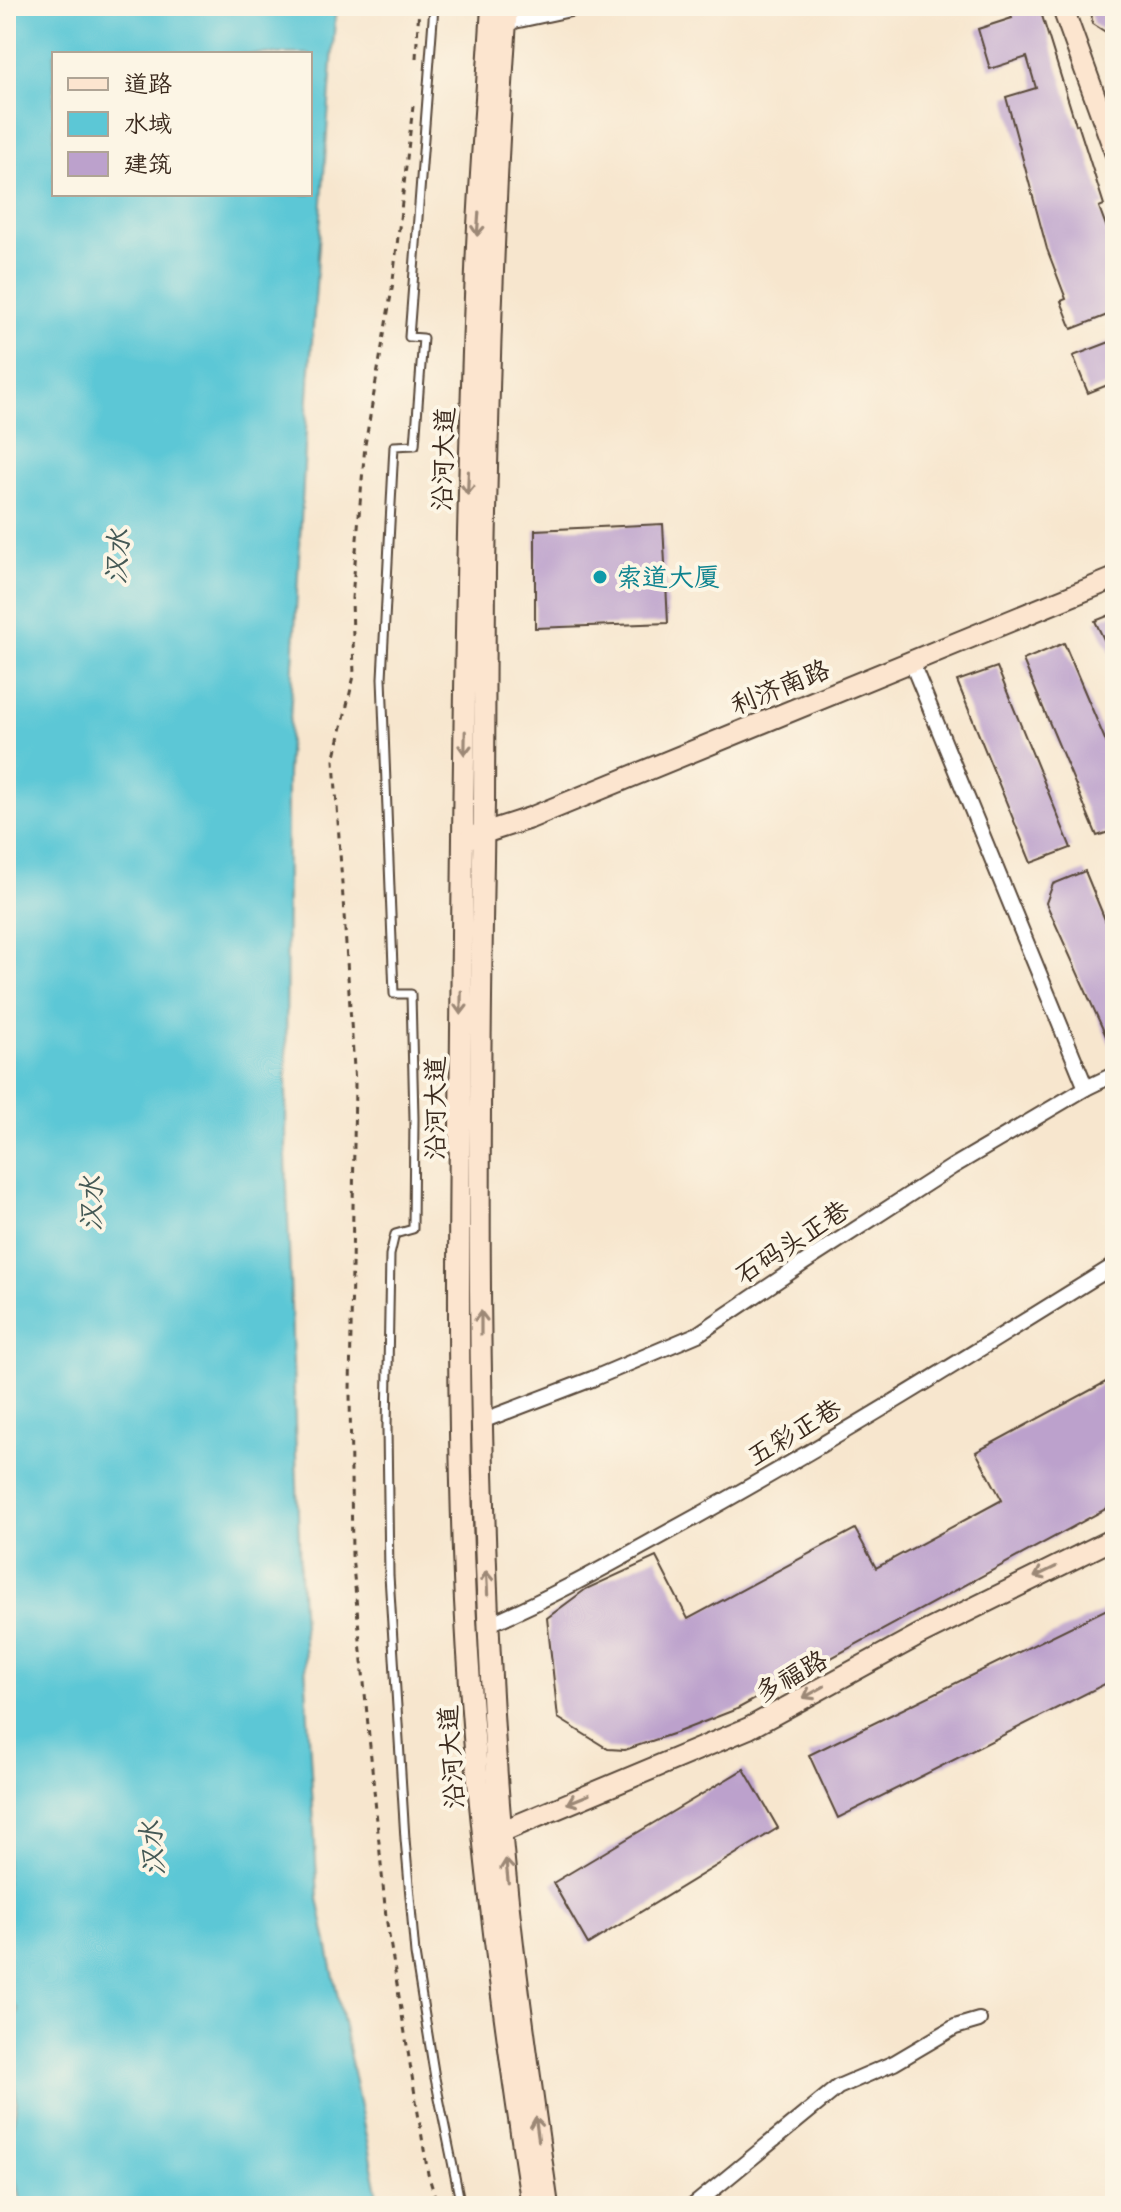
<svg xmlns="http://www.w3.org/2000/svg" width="1121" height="2212" viewBox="0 0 1121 2212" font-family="Itim,'LXGW WenKai TC',sans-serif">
	<rect width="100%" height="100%" fill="#fcf5e5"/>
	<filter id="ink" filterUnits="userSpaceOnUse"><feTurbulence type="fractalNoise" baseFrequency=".0125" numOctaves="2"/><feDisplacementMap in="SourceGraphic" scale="16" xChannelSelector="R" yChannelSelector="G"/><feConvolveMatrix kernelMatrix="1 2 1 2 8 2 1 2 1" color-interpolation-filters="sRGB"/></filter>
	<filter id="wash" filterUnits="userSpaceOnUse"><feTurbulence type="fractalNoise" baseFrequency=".006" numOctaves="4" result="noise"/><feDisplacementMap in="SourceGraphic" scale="32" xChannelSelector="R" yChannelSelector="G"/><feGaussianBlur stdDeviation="1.8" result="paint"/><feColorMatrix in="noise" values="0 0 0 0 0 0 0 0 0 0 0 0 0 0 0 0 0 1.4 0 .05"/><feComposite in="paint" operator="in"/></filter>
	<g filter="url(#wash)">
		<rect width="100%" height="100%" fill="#f7e6ce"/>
		<path fill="#5cc7d6" stroke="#4c787a" stroke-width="2" fill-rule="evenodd" d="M 6,6 L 336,6 L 307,412 L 287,775 L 286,1157 L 300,1573 L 318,1898 L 380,2206 L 21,2206 L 9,2147 L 17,2101 L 7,2040 L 18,2009 L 6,2000 ZM 54,54 L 310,54 L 310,194 L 54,194 Z"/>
		<g id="blocks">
			<g fill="#bca1cc">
				<polygon points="1008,6 1039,6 1076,125 1078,124 1104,205 1099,207 1115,250 1115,312 1072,329 1061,301 1066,299 1047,249 1006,97 1036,88 1027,57 990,69 978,29 1012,18"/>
				<polygon points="1089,6 1115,6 1115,38 1093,24"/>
				<polygon points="1115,340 1115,382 1088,393 1073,356"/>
				<polygon points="663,524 668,623 535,628 535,530"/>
				<polygon points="1115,613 1115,662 1095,621"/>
				<polygon points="1064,643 1115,763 1115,830 1097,836 1023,660"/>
				<polygon points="997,667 1071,848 1031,863 957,681"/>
				<polygon points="1085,871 1115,944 1115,1056 1046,903 1053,884"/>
				<polygon points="1115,1377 1115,1504 737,1709 678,1732 625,1750 608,1749 558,1718 547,1618 586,1589 656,1557 688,1619 855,1529 876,1568 1002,1500 976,1452"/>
				<polygon points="1115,1605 1115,1679 838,1818 809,1755"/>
				<polygon points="744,1769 778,1828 588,1944 553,1883"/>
			</g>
		</g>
	</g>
	<g filter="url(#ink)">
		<use href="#blocks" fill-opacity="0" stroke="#574638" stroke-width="2"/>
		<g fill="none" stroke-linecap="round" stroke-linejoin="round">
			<defs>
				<polyline id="lane" points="434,6 409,337 423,338 415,445 394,446 382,678 394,994 411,994 414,1118 413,1229 395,1234 390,1255 387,1428 389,1575 405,1839 415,1954 435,2078 461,2206"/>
				<g id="street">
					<polyline points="505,23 584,6"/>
					<polyline points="911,661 1086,1088"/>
					<polyline points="482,1421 592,1379 698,1334 805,1262 952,1167 1086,1088 1115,1074"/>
					<path d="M 489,1624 C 556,1596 619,1559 683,1524 C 830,1443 972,1354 1115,1265"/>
					<polyline points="693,2206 838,2087 894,2063 955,2027 979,2020"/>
				</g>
				<g id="secondary">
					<path d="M 492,6 C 487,94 479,183 476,271 C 467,493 464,714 462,936 C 460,1157 455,1380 465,1601 C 475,1804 501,2005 532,2206"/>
					<path d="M 507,6 C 494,194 488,382 485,570 C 484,648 485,725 484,803 C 478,1128 475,1453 497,1777 C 507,1921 528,2064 548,2206"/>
					<polyline points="1062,6 1115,152"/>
					<polyline points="471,837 530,818 1115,578"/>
					<polyline points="491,1836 749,1728 919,1635 1115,1538"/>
				</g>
			</defs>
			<use href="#lane" stroke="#574638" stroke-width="11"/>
			<use href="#street" stroke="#574638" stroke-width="18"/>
			<use href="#secondary" stroke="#574638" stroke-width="24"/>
			<g stroke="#574638" stroke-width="3" stroke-dasharray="6 6" stroke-linecap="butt">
				<polyline points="416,58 419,6"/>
				<polyline points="413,106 392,289 365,445 352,598 354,676 334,760 355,1084 350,1392 352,1555 386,1917 428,2174 438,2206"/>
			</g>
			<use href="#lane" stroke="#fff" stroke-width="7"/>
			<use href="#street" stroke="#fff" stroke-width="14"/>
			<use href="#secondary" stroke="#fce5cf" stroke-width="20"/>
		</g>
		<defs><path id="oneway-shaft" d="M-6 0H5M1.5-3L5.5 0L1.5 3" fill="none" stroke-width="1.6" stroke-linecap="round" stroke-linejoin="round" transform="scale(2)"/></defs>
		<g stroke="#9c8876">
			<use href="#oneway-shaft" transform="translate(478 224) rotate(94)"/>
			<use href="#oneway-shaft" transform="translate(468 483) rotate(92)"/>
			<use href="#oneway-shaft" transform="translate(465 743) rotate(91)"/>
			<use href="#oneway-shaft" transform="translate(461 1003) rotate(91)"/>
			<use href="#oneway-shaft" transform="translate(481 1323) rotate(-90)"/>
			<use href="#oneway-shaft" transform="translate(1045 1572) rotate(154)"/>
			<use href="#oneway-shaft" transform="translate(487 1583) rotate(-93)"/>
			<use href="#oneway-shaft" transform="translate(814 1692) rotate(151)"/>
			<use href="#oneway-shaft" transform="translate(578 1799) rotate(158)"/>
			<use href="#oneway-shaft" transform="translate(507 1871) rotate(-96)"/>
			<use href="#oneway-shaft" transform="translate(537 2129) rotate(-98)"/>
		</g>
	</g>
	<circle fill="#0f9aa8" stroke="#fcf5e5" stroke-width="3" cx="600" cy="577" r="8"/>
	<g text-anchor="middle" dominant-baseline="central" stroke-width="8" stroke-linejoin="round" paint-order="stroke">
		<g font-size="26" fill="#3b2a1e" stroke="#fcf5e5">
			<text transform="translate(443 459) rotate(-88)">沿河大道</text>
			<text transform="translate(780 687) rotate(-22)">利济南路</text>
			<text transform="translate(435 1108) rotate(-90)">沿河大道</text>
			<text transform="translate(792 1242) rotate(-33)">石码头正巷</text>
			<text transform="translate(794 1432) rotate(-31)">五彩正巷</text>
			<text transform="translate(791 1676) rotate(-29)">多福路</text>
			<text transform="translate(451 1757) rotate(-94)">沿河大道</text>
		</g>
		<g font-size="26" fill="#0d838f" stroke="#fcf5e5" text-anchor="start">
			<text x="616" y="577">索道大厦</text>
		</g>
		<g font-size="28" font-style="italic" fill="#455955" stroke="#fcf5e5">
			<text transform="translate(117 557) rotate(-87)">汉水</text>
			<text transform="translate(91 1204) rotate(-90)">汉水</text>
			<text transform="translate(152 1849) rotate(-96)">汉水</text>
		</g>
	</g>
	<rect width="1121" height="2212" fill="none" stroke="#fcf5e5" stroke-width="32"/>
	<rect x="52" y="52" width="260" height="144" fill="#fcf5e5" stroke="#afa495" stroke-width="2"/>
	<rect x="68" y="78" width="40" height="12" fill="#fce5cf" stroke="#afa495" stroke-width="2"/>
	<text x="124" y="92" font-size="24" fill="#3b2a1e">道路</text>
	<rect x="68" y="112" width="40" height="24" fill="#5cc7d6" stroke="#afa495" stroke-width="2"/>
	<text x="124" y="132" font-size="24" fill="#3b2a1e">水域</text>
	<rect x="68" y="152" width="40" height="24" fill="#bca1cc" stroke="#afa495" stroke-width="2"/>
	<text x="124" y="172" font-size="24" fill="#3b2a1e">建筑</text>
</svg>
